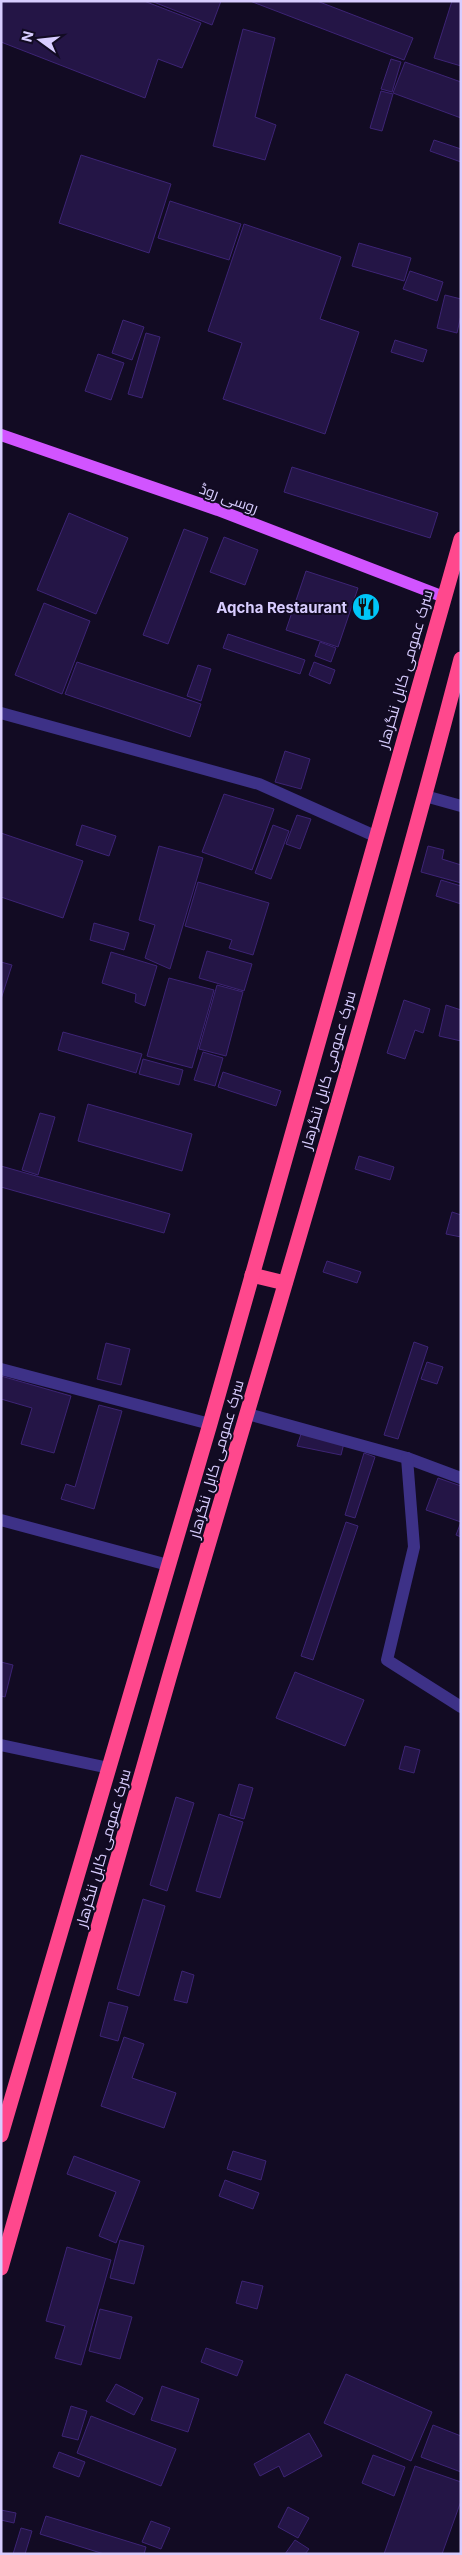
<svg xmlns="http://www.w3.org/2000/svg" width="462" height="2555" viewBox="0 0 462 2555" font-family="Inter,Cairo,sans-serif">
	<rect width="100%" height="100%" fill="#120b23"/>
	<g fill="#241546" stroke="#3d2475">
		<polygon points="1,1 144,1 201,23 182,68 158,59 145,98 1,42"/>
		<polygon points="151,1 221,1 212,25"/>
		<polygon points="250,1 317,1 413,38 404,60"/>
		<polygon points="452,1 461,1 461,66 434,58"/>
		<polygon points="243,29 275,38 255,117 276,125 265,160 213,146"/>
		<polygon points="391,59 401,62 392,92 381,89"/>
		<polygon points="405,62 461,82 461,118 393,93"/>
		<polygon points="381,91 393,94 382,131 370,128"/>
		<polygon points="434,140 461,149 461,162 430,151"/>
		<polygon points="81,155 171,184 149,253 59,223"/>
		<polygon points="170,201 241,224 229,260 158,238"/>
		<polygon points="244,224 341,257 320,319 359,332 325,434 223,399 242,343 208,331"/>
		<polygon points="359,243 411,258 404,281 352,266"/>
		<polygon points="410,271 443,282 437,301 403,289"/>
		<polygon points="445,295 461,299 461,315 457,333 437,328"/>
		<polygon points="123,320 144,327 132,360 112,353"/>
		<polygon points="146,333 160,337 142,398 128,394"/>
		<polygon points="395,340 427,350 423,362 391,352"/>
		<polygon points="98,354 124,363 111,400 85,391"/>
		<polygon points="292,467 438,513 430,538 284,492"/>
		<polygon points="69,513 128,538 96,614 37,590"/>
		<polygon points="184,529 208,538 168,644 143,635"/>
		<polygon points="224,537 258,550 245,585 210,572"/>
		<polygon points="306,571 358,588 338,647 286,630"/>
		<polygon points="44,603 90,621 62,694 15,675"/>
		<polygon points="228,634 305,660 300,674 223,648"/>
		<polygon points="320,642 336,648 331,662 315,656"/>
		<polygon points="77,662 201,704 190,737 65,694"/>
		<polygon points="314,662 335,670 330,684 309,675"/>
		<polygon points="198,665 211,669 201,701 187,696"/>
		<polygon points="285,751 310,759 301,789 275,782"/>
		<polygon points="224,794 274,809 252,870 202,852"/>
		<polygon points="297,815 311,819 300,849 286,844"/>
		<polygon points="82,825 116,836 109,856 76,845"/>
		<polygon points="273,825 289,831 271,879 255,873"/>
		<polygon points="1,833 83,861 63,918 1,897"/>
		<polygon points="159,846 203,858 170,969 145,958 155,925 139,920"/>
		<polygon points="428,846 444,850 442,859 461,865 461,883 421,872"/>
		<polygon points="441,880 461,886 461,904 436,896"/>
		<polygon points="198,882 269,903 253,955 229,948 232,940 185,926"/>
		<polygon points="94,923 129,933 124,950 90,940"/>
		<polygon points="207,951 252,964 244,991 199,978"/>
		<polygon points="111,952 157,966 145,1006 135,1002 136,994 102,983"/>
		<polygon points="1,962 12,965 1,999"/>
		<polygon points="169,978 214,990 192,1068 147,1056"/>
		<polygon points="217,985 243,992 226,1056 199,1049"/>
		<polygon points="404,1000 430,1009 423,1033 415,1030 405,1059 387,1053"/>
		<polygon points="446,1005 461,1010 461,1041 439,1036"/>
		<polygon points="63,1032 142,1054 136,1073 58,1050"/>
		<polygon points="203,1052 223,1058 215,1086 194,1080"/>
		<polygon points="143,1059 183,1070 179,1085 139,1074"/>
		<polygon points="223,1072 281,1091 276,1106 218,1087"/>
		<polygon points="88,1104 192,1134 182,1171 78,1141"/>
		<polygon points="40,1113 55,1117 38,1175 22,1170"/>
		<polygon points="359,1156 394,1167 390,1180 355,1169"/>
		<polygon points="1,1166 170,1214 164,1233 1,1187"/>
		<polygon points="452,1212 461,1215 461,1237 446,1234"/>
		<polygon points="327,1261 361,1272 357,1283 323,1272"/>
		<polygon points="414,1342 428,1347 398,1439 384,1435"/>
		<polygon points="106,1343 130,1349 121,1385 97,1379"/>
		<polygon points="427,1362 443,1367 437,1384 421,1379"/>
		<polygon points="1,1376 71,1396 54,1453 21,1444 32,1408 1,1399"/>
		<polygon points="99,1405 122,1411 94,1509 61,1499 66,1484 75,1487"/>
		<polygon points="302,1431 344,1443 341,1455 297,1446"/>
		<polygon points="364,1453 375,1457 355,1518 345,1515"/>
		<polygon points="438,1478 461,1486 461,1537 456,1535 461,1522 426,1510"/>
		<polygon points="346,1522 358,1526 313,1660 301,1656"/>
		<polygon points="1,1662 13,1665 5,1697 1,1696"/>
		<polygon points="295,1672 364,1700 345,1746 276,1718"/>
		<polygon points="405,1746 420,1750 414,1773 399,1769"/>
		<polygon points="239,1784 253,1788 244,1819 230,1815"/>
		<polygon points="176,1797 194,1803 167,1891 150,1885"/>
		<polygon points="219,1814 243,1822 220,1898 196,1891"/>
		<polygon points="143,1899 165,1906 139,1996 117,1989"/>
		<polygon points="182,1971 194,1975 187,2003 174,2000"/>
		<polygon points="109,2002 128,2007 118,2041 100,2036"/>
		<polygon points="124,2037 144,2044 132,2078 176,2093 164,2128 101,2106"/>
		<polygon points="233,2151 266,2161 261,2180 227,2169"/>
		<polygon points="74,2156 140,2181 116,2243 99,2236 116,2192 67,2174"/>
		<polygon points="225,2180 259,2193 253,2209 219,2196"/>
		<polygon points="120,2240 144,2246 134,2284 110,2278"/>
		<polygon points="67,2247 111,2260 81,2365 55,2358 65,2326 46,2321"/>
		<polygon points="242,2281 263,2286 257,2309 236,2303"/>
		<polygon points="100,2309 132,2317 120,2359 89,2351"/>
		<polygon points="206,2348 243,2361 237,2376 201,2362"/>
		<polygon points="346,2374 432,2412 411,2461 324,2423"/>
		<polygon points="116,2384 143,2398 134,2415 106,2401"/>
		<polygon points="162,2386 199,2399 188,2432 151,2420"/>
		<polygon points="71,2406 87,2411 78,2440 62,2436"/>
		<polygon points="91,2416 176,2449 161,2486 77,2453"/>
		<polygon points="433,2425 461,2436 461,2472 421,2457"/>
		<polygon points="309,2433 322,2456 284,2477 279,2466 260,2476 254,2464"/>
		<polygon points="59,2452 85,2462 79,2477 53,2467"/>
		<polygon points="373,2455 405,2467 394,2496 362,2483"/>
		<polygon points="415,2466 461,2482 461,2501 442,2554 384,2554"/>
		<polygon points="288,2507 309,2518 298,2538 278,2527"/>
		<polygon points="1,2510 16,2513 14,2523 1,2520"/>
		<polygon points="46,2516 146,2547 144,2554 104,2554 40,2534"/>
		<polygon points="151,2521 170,2528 161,2549 142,2542"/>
		<polygon points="21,2528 32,2531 25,2554 13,2554"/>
		<polygon points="295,2540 309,2549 305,2554 285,2554"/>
	</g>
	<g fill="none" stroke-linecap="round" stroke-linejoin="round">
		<g stroke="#3d3187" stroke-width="12">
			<polyline points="1,713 259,784 375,836"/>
			<polyline points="425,796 461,806"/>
			<polyline points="1,1369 210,1424"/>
			<polyline points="248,1414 407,1458 461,1478"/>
			<polyline points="407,1458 414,1547 387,1660 461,1707"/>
			<polyline points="1,1520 168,1565"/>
			<polyline points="1,1745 109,1768"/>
		</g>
		<polyline stroke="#d154ff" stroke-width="12" points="1,435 218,510 444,597"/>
		<g stroke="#ff488d" stroke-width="15">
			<polyline points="252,1275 285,1283"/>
			<polyline points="1,2135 210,1424 461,539"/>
			<path d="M 1,2268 C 57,2071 112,1874 169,1678 C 268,1339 372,1001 461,659"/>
		</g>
	</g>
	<defs>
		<symbol id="restaurant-disc" viewBox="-11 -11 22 22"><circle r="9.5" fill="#00c6f8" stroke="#120b23"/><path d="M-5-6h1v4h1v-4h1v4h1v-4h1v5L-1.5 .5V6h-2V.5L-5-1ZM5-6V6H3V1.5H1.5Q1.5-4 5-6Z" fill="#111"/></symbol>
	</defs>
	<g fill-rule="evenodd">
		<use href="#restaurant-disc" x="350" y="591" width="32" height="32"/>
	</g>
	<g text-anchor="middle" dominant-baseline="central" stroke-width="4" stroke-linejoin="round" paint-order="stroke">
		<g font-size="15" fill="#d8cdff" stroke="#120b23">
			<text transform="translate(229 498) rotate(20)">روسی روڈ</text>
			<text transform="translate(405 669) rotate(-74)">سرک عمومی کابل ننگرهار</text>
			<text transform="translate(328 1070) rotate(-74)">سرک عمومی کابل ننگرهار</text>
			<text transform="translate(216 1459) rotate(-74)">سرک عمومی کابل ننگرهار</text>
			<text transform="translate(103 1848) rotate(-74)">سرک عمومی کابل ننگرهار</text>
		</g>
		<g font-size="15" font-weight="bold" fill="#d8cdff" stroke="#120b23" text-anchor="end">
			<text x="347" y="607">Aqcha Restaurant</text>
		</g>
	</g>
	<rect width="462" height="2555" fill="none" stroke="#d8cdff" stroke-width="5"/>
	<g transform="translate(40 40) rotate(285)" stroke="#120b23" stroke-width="4" paint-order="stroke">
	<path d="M0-4L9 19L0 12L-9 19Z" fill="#d8cdff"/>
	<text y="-8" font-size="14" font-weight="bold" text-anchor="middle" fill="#d8cdff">N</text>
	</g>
</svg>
